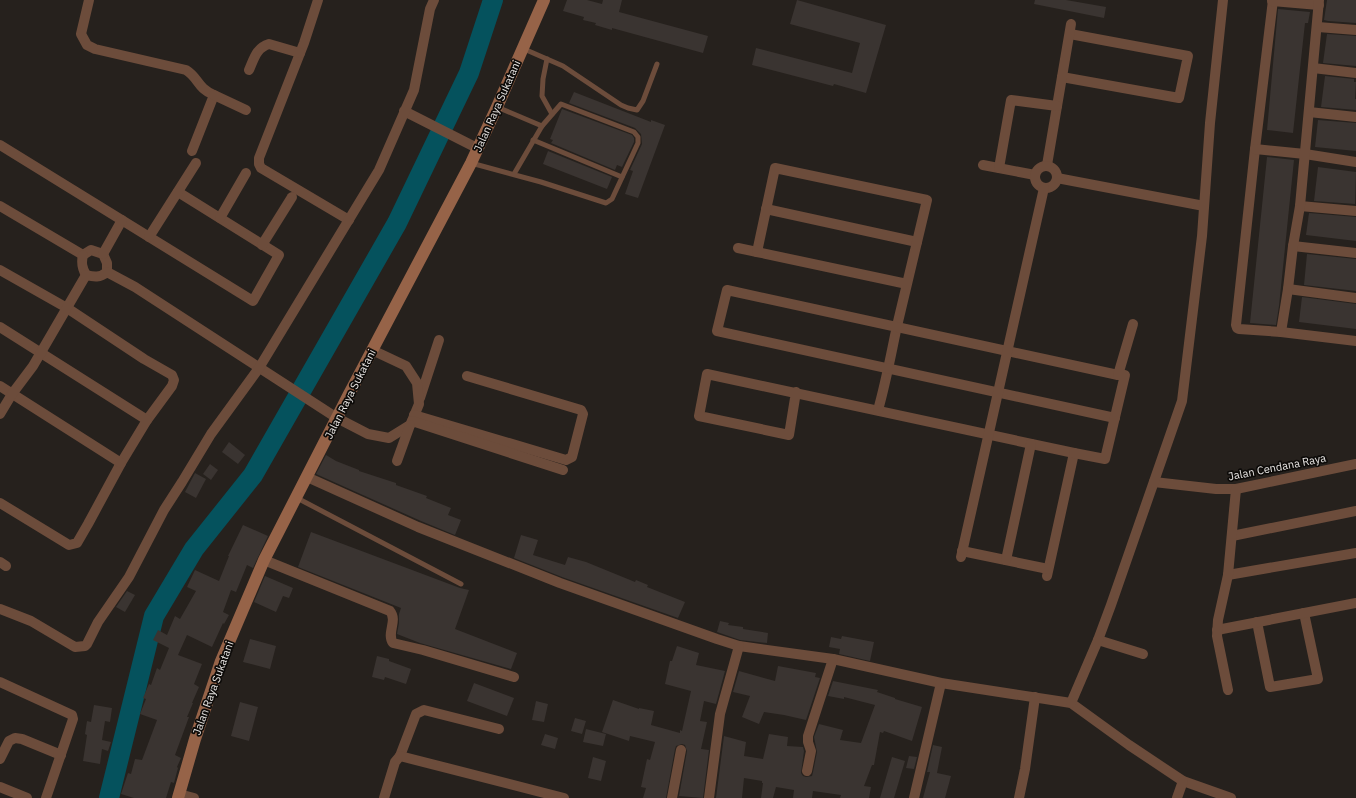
<svg xmlns="http://www.w3.org/2000/svg" width="1356" height="798" viewBox="0 0 1356 798" font-family="'IBM Plex Sans',sans-serif">
	<rect width="100%" height="100%" fill="#26211d"/>
	<g fill="none" stroke-linecap="round" stroke-linejoin="round">
		<polyline stroke="#05525d" stroke-width="20" points="109,798 154,616 194,549 253,475 397,223 469,73 493,0"/>
	</g>
	<g fill="#3a3431">
		<polygon points="567,0 587,0 602,4 603,0 622,0 619,12 708,36 703,53 612,28 612,30 595,25 596,23 583,20 584,17 563,11"/>
		<polygon points="797,0 886,25 866,93 834,84 833,86 752,65 756,48 852,73 860,43 790,24"/>
		<polygon points="1035,0 1066,0 1106,7 1104,18 1034,4"/>
		<polygon points="1327,0 1356,0 1356,23 1328,21 1324,20"/>
		<polygon points="1278,9 1310,12 1308,23 1305,23 1293,133 1267,130"/>
		<polygon points="1327,34 1356,36 1356,66 1323,63"/>
		<polygon points="1325,76 1354,79 1354,82 1356,82 1355,99 1356,99 1356,110 1321,107"/>
		<polygon points="574,92 651,122 651,120 665,125 638,198 625,194 633,171 630,170 642,144 641,134 635,128 569,103"/>
		<polygon points="562,109 632,135 634,138 634,142 622,167 617,165 615,170 551,143 553,140 550,139"/>
		<polygon points="1318,120 1356,123 1356,151 1315,147"/>
		<polygon points="548,151 612,177 607,189 543,164"/>
		<polygon points="1267,157 1294,160 1279,306 1276,325 1250,323"/>
		<polygon points="1318,167 1356,172 1355,204 1314,201"/>
		<polygon points="1309,213 1356,217 1356,241 1306,235"/>
		<polygon points="1307,254 1356,259 1356,291 1304,285"/>
		<polygon points="1302,297 1356,304 1356,329 1299,322"/>
		<polygon points="229,442 245,455 238,464 222,452"/>
		<polygon points="326,455 336,461 359,470 359,471 396,483 396,485 427,496 426,498 451,508 448,515 461,520 455,535 421,521 316,474"/>
		<polygon points="210,464 218,470 211,480 203,474"/>
		<polygon points="195,473 206,479 196,498 185,492"/>
		<polygon points="243,525 268,536 253,568 247,565 236,592 231,590 223,612 229,615 224,624 223,623 212,647 187,635 178,655 202,664 194,684 199,687 192,703 193,703 187,717 189,717 175,755 181,758 177,767 178,768 174,783 171,782 166,798 134,798 121,794 128,773 131,774 135,759 142,760 157,720 140,714 146,699 143,698 149,684 151,685 157,668 160,670 169,648 153,640 158,630 167,635 175,616 180,619 196,591 187,587 195,570 219,581 229,556 228,556"/>
		<polygon points="311,532 460,588 469,590 455,629 517,653 511,669 420,643 397,634 399,623 399,614 401,608 298,567"/>
		<polygon points="521,535 538,540 533,555 565,565 568,557 586,562 635,582 636,580 648,585 647,587 685,602 678,618 562,577 514,558"/>
		<polygon points="265,576 293,588 289,598 283,596 276,612 254,602"/>
		<polygon points="127,591 135,595 125,612 116,607"/>
		<polygon points="720,621 729,623 728,625 743,627 743,629 768,633 767,643 740,640 717,632"/>
		<polygon points="842,636 874,642 870,661 839,654 840,649 829,647 831,637 841,639"/>
		<polygon points="250,639 276,646 270,669 243,662"/>
		<polygon points="677,646 699,653 696,665 725,671 716,704 704,701 700,721 707,722 701,749 709,750 703,798 679,796 687,751 685,745 682,744 676,746 675,749 666,798 643,798 646,788 641,787 647,759 650,760 655,742 630,736 629,741 602,732 613,700 639,709 639,708 654,711 651,725 680,733 680,730 682,731 691,691 665,684 670,661 672,661"/>
		<polygon points="377,656 389,659 389,661 411,669 406,684 385,677 384,680 372,677"/>
		<polygon points="778,666 816,673 815,677 820,678 806,720 784,715 764,712 759,724 742,717 750,696 733,692 739,671 775,681"/>
		<polygon points="833,681 878,690 877,692 895,698 895,699 922,707 912,741 884,731 883,733 880,732 874,765 872,765 864,786 871,787 869,798 840,798 841,795 813,791 812,798 793,798 794,790 776,787 773,798 761,798 763,783 762,783 762,781 744,778 742,798 716,798 724,736 746,742 744,756 763,759 769,734 788,737 787,746 803,747 804,751 801,773 803,776 806,777 812,776 813,772 817,752 814,737 819,724 843,730 840,740 861,743 875,705 844,697 844,699 828,696"/>
		<polygon points="474,683 514,698 507,716 467,701"/>
		<polygon points="536,701 548,704 544,722 532,720"/>
		<polygon points="240,702 258,707 249,741 231,736"/>
		<polygon points="94,705 112,708 110,722 105,721 102,740 111,742 108,751 102,749 100,764 83,761 87,735 85,734 87,721 91,722"/>
		<polygon points="575,718 586,721 582,734 571,731"/>
		<polygon points="586,729 606,734 603,746 583,742"/>
		<polygon points="545,734 558,738 555,749 541,745"/>
		<polygon points="933,745 942,747 937,773 951,776 945,798 923,798 930,772 927,772"/>
		<polygon points="909,756 917,757 914,769 906,768"/>
		<polygon points="593,757 606,761 601,781 588,778"/>
		<polygon points="892,757 905,761 894,798 880,798"/>
	</g>
	<g fill="none" stroke-linecap="round" stroke-linejoin="round">
		<g stroke="#6c4c3b" stroke-width="5">
			<polyline points="524,49 563,66 621,105 628,108 637,110 643,101 657,64"/>
			<polyline points="547,59 543,79 542,96 552,114"/>
			<polyline points="497,107 542,126"/>
			<polyline points="533,140 622,177"/>
			<polyline points="471,163 541,182 606,203 612,199 638,143 638,137 634,132 561,104 542,126 514,174"/>
			<polyline points="297,498 461,584"/>
		</g>
		<g stroke="#6c4c3b" stroke-width="10">
			<path d="M 89,0 L 81,34 L 87,45 L 95,49 L 186,70 C 199,78 197,88 214,95 L 192,151"/>
			<polyline points="318,0 304,43 259,158 259,164 261,168 349,220"/>
			<polyline points="1273,0 1255,149 1236,325 1237,328 1239,329 1281,332 1356,341"/>
			<polyline points="1272,1 1319,5"/>
			<polyline points="1318,27 1356,30"/>
			<polyline points="1313,68 1356,73"/>
			<path d="M 249,70 C 254,59 256,48 269,44 L 300,53"/>
			<polyline points="1062,77 1179,98 1188,56 1070,34"/>
			<polyline points="214,95 246,110"/>
			<polyline points="404,111 477,148"/>
			<polyline points="1309,112 1356,117"/>
			<polyline points="0,145 253,301 279,255 178,192"/>
			<polyline points="1255,149 1305,154 1356,162"/>
			<polyline points="983,165 1035,175"/>
			<polyline points="1047,165 1071,24"/>
			<circle cx="1046" cy="177" r="11"/>
			<polyline points="999,168 1011,100 1057,106"/>
			<polyline points="1057,178 1204,206"/>
			<polyline points="0,206 83,255 91,250 103,254 107,263 107,272"/>
			<polyline points="1300,206 1356,211"/>
			<polyline points="766,209 917,242"/>
			<polyline points="220,218 246,173"/>
			<polyline points="149,237 196,163"/>
			<polyline points="262,245 292,197"/>
			<polyline points="1293,246 1356,253"/>
			<polyline points="738,248 757,252"/>
			<polyline points="103,254 122,220"/>
			<path d="M 83,255 C 81,263 82,268 86,275"/>
			<polyline points="0,270 67,308 144,359 172,375 174,380 172,386 147,420"/>
			<polyline points="1288,289 1356,298"/>
			<polyline points="0,327 147,420 121,463 88,524 77,543 69,545 0,503"/>
			<polyline points="1281,332 1288,289 1293,246 1300,206 1319,0"/>
			<polyline points="0,386 121,463"/>
			<polyline points="796,392 789,435 699,416 707,374 1074,453 1047,576"/>
			<polyline points="420,398 439,340"/>
			<path d="M 878,410 C 886,382 891,354 897,326 C 907,284 917,242 927,200 L 775,168 L 757,252 L 907,284"/>
			<path d="M 0,414 L 12,394 L 33,366 L 86,275 C 94,277 100,278 107,272 L 135,287 L 337,418 L 368,434 L 389,438 L 410,425 L 412,421 L 419,404 L 417,383 L 406,366 L 372,350"/>
			<polyline points="414,415 566,460 572,457 583,414 581,410 467,376"/>
			<polyline points="1115,418 717,331 727,290 1118,375"/>
			<polyline points="412,421 563,470"/>
			<polyline points="1074,453 1105,459 1125,375 1118,375 1133,324"/>
			<polyline points="397,461 410,425"/>
			<polyline points="307,477 418,527 560,583 717,639 739,646 833,659 941,683 1071,703 1129,745 1183,781 1231,798"/>
			<polyline points="1154,482 1216,489 1236,489 1356,464"/>
			<polyline points="1232,536 1356,511"/>
			<polyline points="962,551 1048,569"/>
			<polyline points="961,557 1044,188"/>
			<path d="M 264,560 L 390,611 C 398,621 386,633 393,643 L 423,650 L 514,677"/>
			<polyline points="1006,560 1031,444"/>
			<polyline points="0,562 6,566"/>
			<polyline points="1228,575 1356,553"/>
			<polyline points="0,609 31,621 75,647 85,646 87,644 98,622 129,577 164,510 182,482 211,434 259,368 379,170 414,90 430,9 434,0"/>
			<polyline points="1257,622 1270,687 1318,679 1304,613"/>
			<polyline points="1217,630 1356,603"/>
			<polyline points="1098,640 1143,654"/>
			<polyline points="0,682 72,715 73,719 46,798"/>
			<polyline points="1228,690 1217,636 1218,620 1228,575 1236,489"/>
			<polyline points="1071,703 1098,640 1111,605 1182,401 1202,236 1210,123 1223,0"/>
			<polyline points="400,756 416,714 424,710 499,729"/>
			<polyline points="0,759 9,741 15,738 22,739 61,755"/>
			<polyline points="807,771 811,751 808,742 808,736 833,659"/>
			<polyline points="0,787 27,798"/>
			<polyline points="179,794 194,798"/>
			<polyline points="384,798 395,762 400,756 564,798"/>
			<polyline points="672,798 681,750"/>
			<polyline points="709,798 720,714 739,646"/>
			<polyline points="914,798 941,683"/>
			<polyline points="1019,798 1025,769 1035,697"/>
			<polyline points="1177,798 1183,781"/>
		</g>
		<polyline stroke="#966348" stroke-width="12" points="178,798 195,739 221,661 264,560 348,396 471,163 497,107 544,0"/>
	</g>
	<g text-anchor="middle" dominant-baseline="central" stroke-width="3.5" stroke-linejoin="round" paint-order="stroke">
		<g font-size="11" fill="#e7e4e2" stroke="#0d0b09">
			<text transform="translate(497 106) rotate(-66)">Jalan Raya Sukatani</text>
			<text transform="translate(350 394) rotate(-63)">Jalan Raya Sukatani</text>
			<text transform="translate(1277 467) rotate(-11)">Jalan Cendana Raya</text>
			<text transform="translate(213 688) rotate(-70)">Jalan Raya Sukatani</text>
		</g>
	</g>
</svg>
